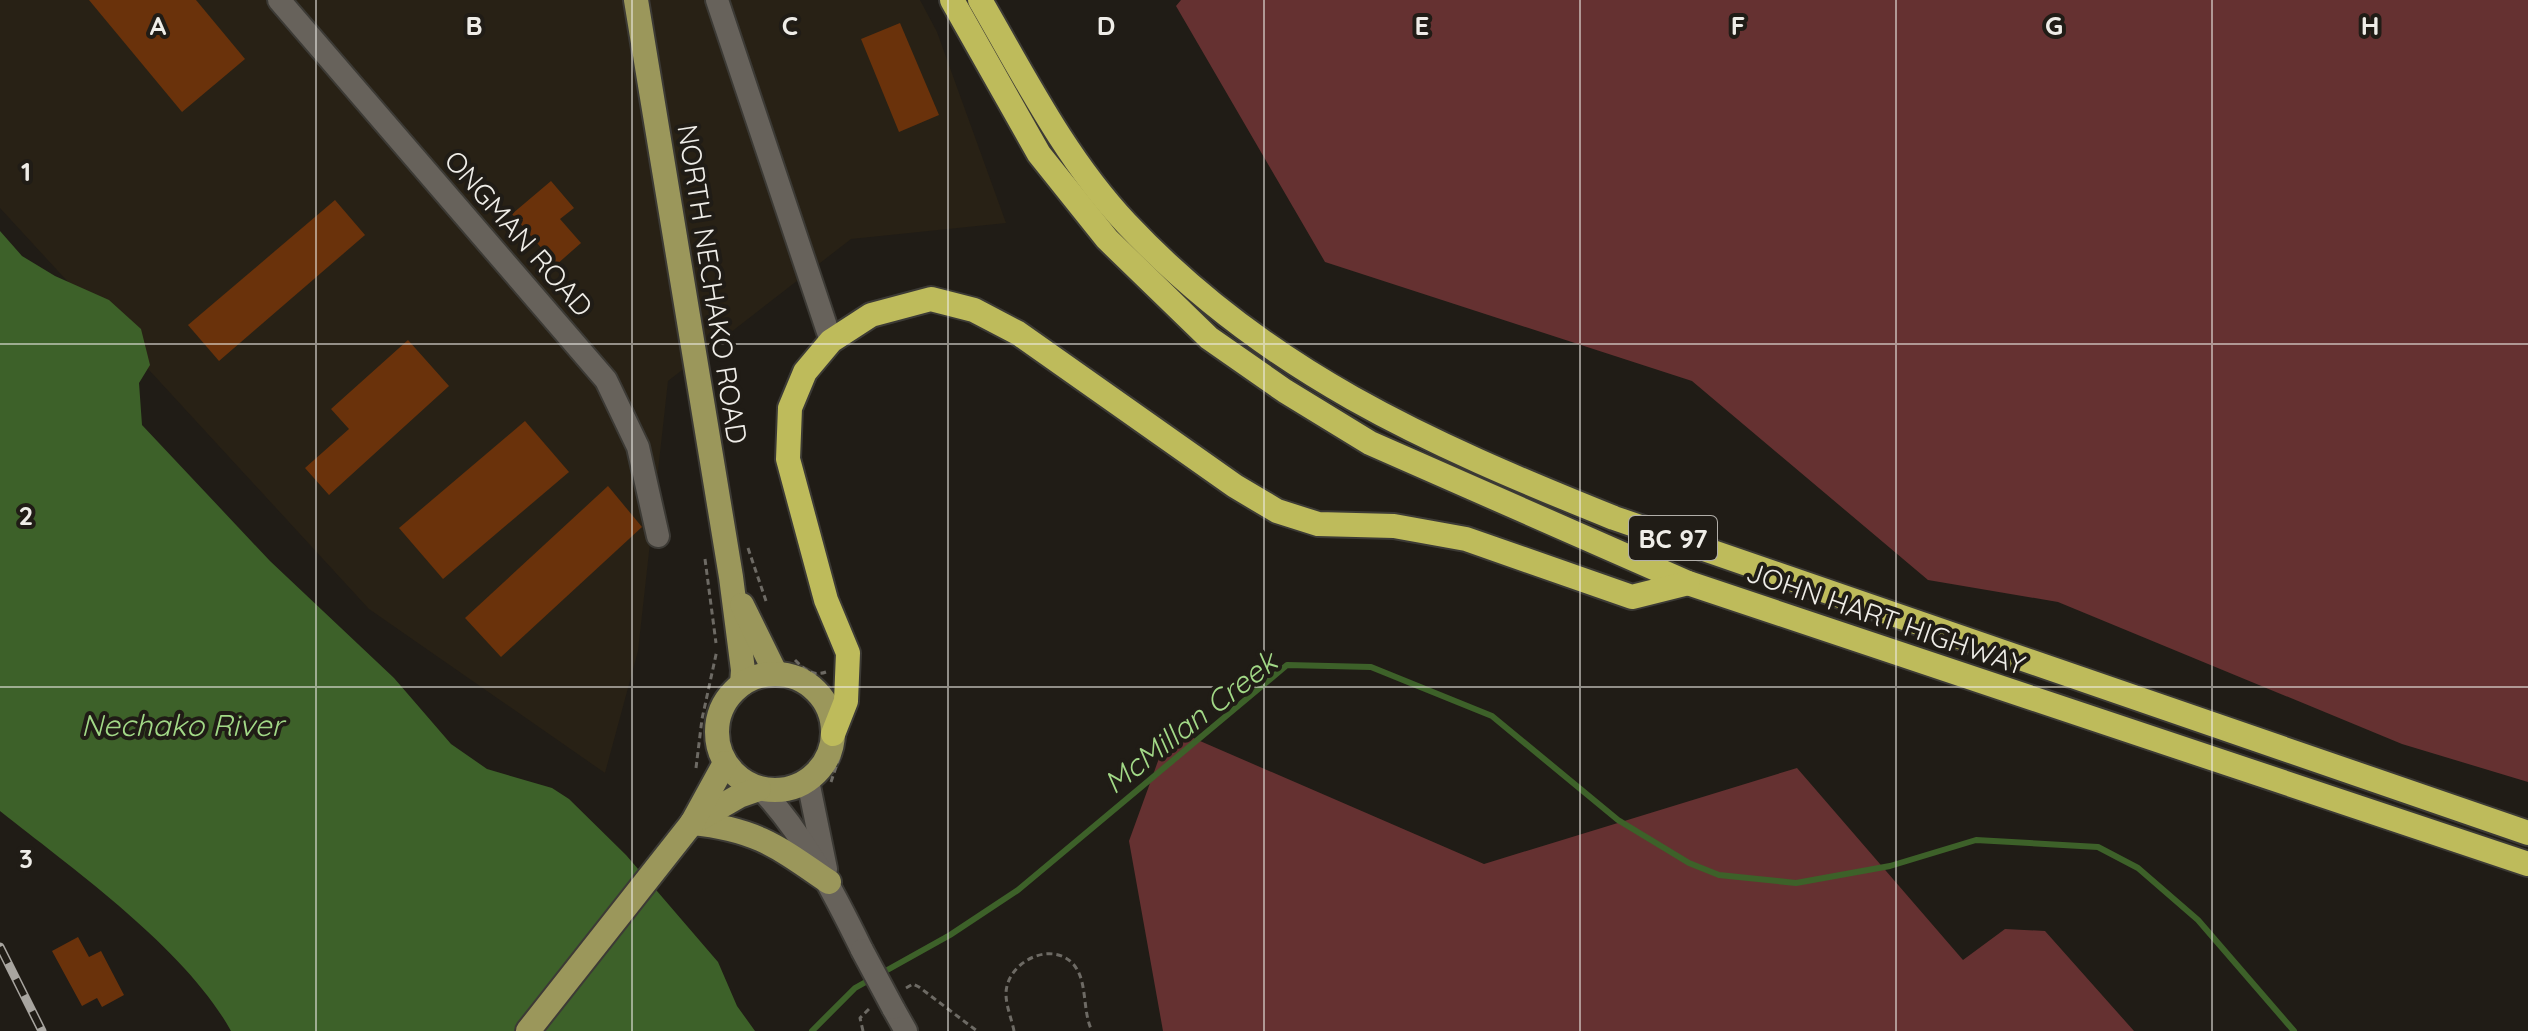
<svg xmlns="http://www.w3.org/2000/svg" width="2528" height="1031" viewBox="0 0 2528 1031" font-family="Quicksand,sans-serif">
	<rect width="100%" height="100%" fill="#201c16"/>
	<polygon fill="#282115" points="0,0 920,0 937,32 1006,223 851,239 668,381 638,651 605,773 369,609 0,208"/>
	<g fill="#653131">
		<polygon points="1181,0 2528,0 2528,782 2402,744 2058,602 1928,580 1692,381 1325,262 1176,6"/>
		<polygon points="1170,728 1484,864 1797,768 1963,960 2005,929 2045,931 2134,1031 1163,1031 1129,841"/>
	</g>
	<path fill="#3d6129" d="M 0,231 L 22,256 L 55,276 L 109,300 L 141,329 L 150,365 L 139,383 L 142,425 L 270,561 L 394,678 L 451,744 L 487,769 L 552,788 L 569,799 L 626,855 L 718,962 L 737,1006 L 755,1031 L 231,1031 C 186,949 73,869 0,811 Z"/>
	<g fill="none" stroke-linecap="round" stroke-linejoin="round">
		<polyline stroke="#3d6129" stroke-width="6" points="812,1031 855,988 950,935 1018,890 1287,665 1371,667 1492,716 1618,820 1689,863 1719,875 1796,883 1890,866 1976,840 2098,847 2138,868 2198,920 2294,1031"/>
	</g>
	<g fill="#6a320b">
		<polygon points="89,0 196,0 245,59 182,112"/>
		<polygon points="900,23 939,115 899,132 861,39"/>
		<polygon points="551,181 574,208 560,219 581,243 556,265 512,214"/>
		<polygon points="335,200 365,235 219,361 188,325"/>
		<polygon points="408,340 449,386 329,495 305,468 349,429 331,409"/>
		<polygon points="525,421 569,472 443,579 399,528"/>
		<polygon points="608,486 642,527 501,657 465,618"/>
		<polygon points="78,937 89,957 101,951 124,995 102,1007 97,998 82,1006 52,951"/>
	</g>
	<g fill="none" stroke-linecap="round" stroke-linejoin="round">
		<defs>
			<g id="minor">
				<polyline points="279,0 606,380 638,447 658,536"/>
				<polyline points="717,0 831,341"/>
				<polyline points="808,781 826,869"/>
				<path d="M 761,789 C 805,836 834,893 862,950"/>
				<polyline points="893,1008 906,1031"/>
			</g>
			<g id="major">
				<polyline points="636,0 731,577 743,670 742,684"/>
				<polyline points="742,605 776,674"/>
				<circle cx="775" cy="732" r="58"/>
				<path d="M 692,823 C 756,829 778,847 829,882"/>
				<polyline points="692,823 739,796 759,789"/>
				<polyline points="528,1031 692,823 725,763"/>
			</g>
			<g id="highway">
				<polyline points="952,0 1039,154 1107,239 1209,338 1285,391 1370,443 1688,583 2528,864"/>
				<path d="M 980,0 C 1024,76 1065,158 1126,223 C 1266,372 1428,443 1614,518 L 2528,833"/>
				<polyline points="833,734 846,701 848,653 826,600 788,459 790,408 805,372 831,341 871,315 931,299 974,310 1018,333 1235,486 1277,511 1318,524 1394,526 1466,539 1632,597 1688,583"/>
			</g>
		</defs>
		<use href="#minor" stroke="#3c3a35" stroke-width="26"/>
		<use href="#major" stroke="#3c3a35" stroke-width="28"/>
		<use href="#highway" stroke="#3c3a35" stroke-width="28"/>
		<g stroke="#6d6a64" stroke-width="3" stroke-dasharray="6 4" stroke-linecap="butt">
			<polyline points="748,548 766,601"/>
			<polyline points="705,559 716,643"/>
			<path d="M 795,660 C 804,669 812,677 826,672"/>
			<polyline points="696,768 702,719 717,650"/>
			<polyline points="831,782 840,755"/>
			<polyline points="906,988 913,984 919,987 977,1031"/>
			<polyline points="863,1031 860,1018 871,1007"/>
			<path d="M 1014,1031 C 1012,1020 1006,1006 1006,994 C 1006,962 1052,939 1074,965 C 1088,982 1082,1011 1092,1031"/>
		</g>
		<use href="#minor" stroke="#67625b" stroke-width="22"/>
		<use href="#major" stroke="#9b975b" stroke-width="24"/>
		<use href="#highway" stroke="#bebb5b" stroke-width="24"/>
		<defs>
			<polyline id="rail" points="0,947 42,1031"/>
		</defs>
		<use href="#rail" stroke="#a8a5a0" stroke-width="9"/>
		<use href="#rail" stroke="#201c16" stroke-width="6" stroke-dasharray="18" stroke-linecap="butt"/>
		<defs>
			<polyline id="minor-bridge" points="862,950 893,1008"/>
		</defs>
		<use href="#minor-bridge" stroke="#3c3a35" stroke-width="26" stroke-linecap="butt"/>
		<use href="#minor-bridge" stroke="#67625b" stroke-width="22"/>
	</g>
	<path fill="none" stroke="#efede8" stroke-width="2" stroke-opacity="0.55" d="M 316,0 L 316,1031M 632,0 L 632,1031M 948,0 L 948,1031M 1264,0 L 1264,1031M 1580,0 L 1580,1031M 1896,0 L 1896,1031M 2212,0 L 2212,1031M 0,344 L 2528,344M 0,687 L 2528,687"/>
	<g text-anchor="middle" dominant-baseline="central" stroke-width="8" stroke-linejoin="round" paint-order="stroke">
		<rect fill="#201c16" stroke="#b1aea9" stroke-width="2" x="1629" y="516" width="88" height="44" rx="6"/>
		<g font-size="26" font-weight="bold" fill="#efede8">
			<text x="1673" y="538">BC 97</text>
		</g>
		<g font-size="28" fill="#efede8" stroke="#201c16">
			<text transform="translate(519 233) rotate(49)">ONGMAN ROAD</text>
			<text transform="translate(713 284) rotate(81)">NORTH NECHAKO ROAD</text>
			<text transform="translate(1886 618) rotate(19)">JOHN HART HIGHWAY</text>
		</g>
		<g font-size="30" font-style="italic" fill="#a2d987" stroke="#201c16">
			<text transform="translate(1190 722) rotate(-38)">McMillan Creek</text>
			<text x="182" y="725">Nechako River</text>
		</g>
	</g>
	<g font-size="26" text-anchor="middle" font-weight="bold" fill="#efede8" stroke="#201c16" stroke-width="8" stroke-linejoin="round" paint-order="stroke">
		<text x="158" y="35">A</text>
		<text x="474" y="35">B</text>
		<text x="790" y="35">C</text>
		<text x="1106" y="35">D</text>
		<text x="1422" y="35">E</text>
		<text x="1738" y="35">F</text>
		<text x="2054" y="35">G</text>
		<text x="2370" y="35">H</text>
		<text x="26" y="181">1</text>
		<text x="26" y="525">2</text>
		<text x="26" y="868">3</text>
	</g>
</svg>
